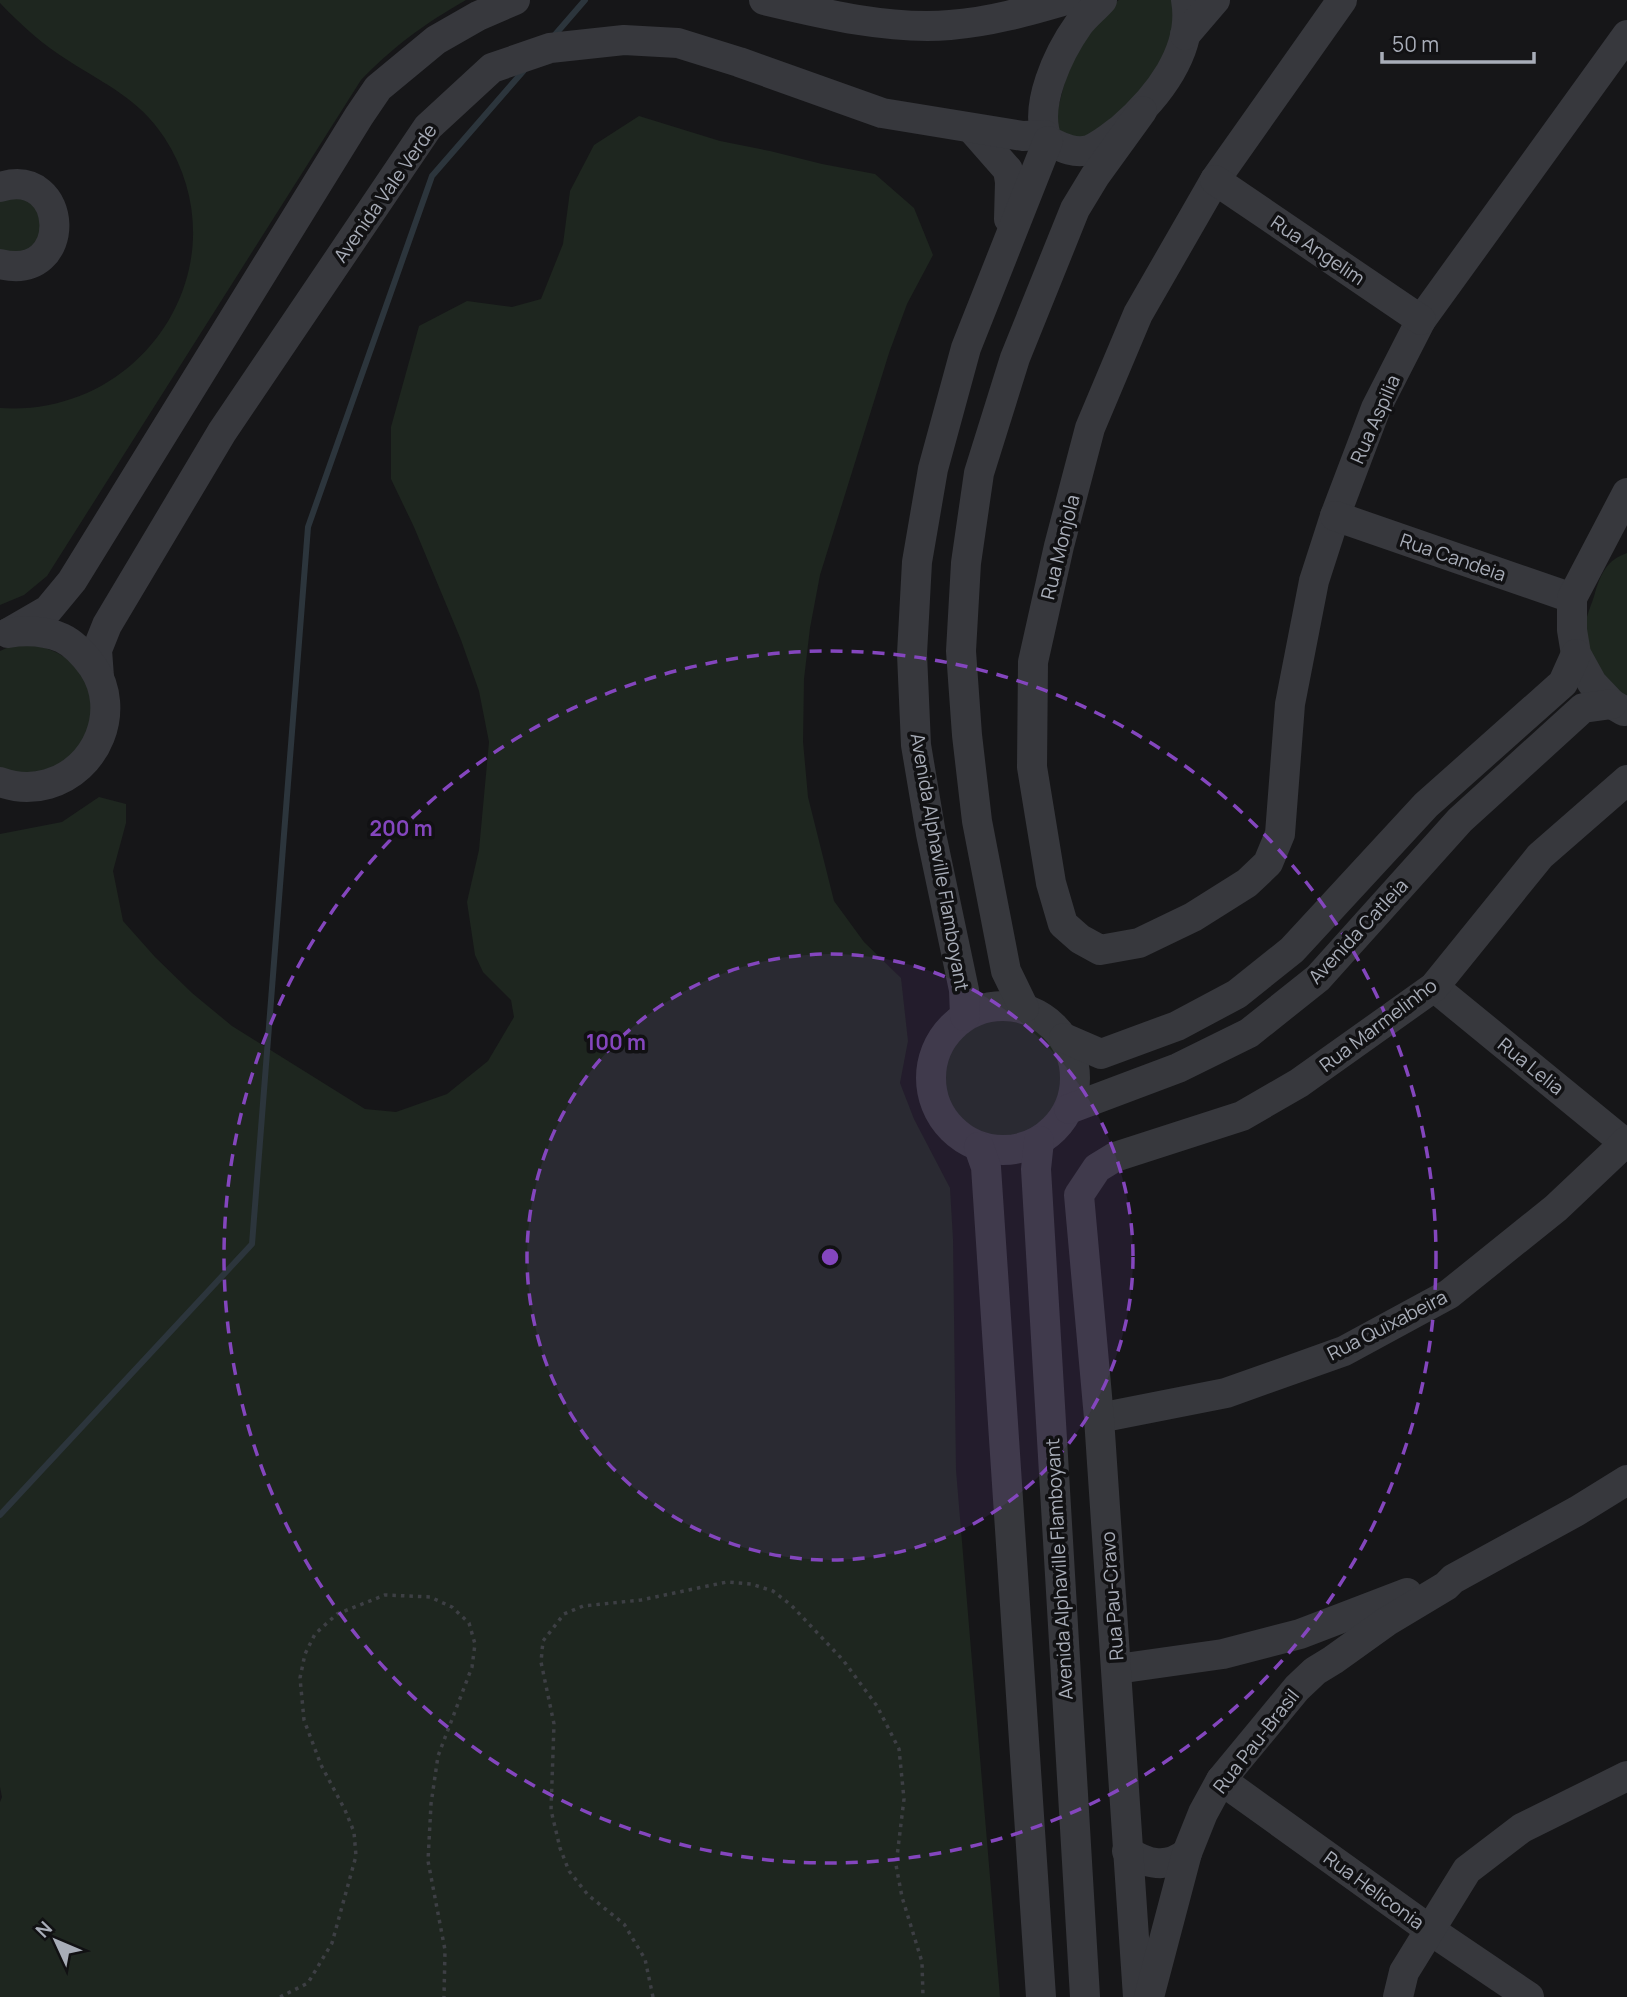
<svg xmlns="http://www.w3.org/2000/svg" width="1627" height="1997" viewBox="0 0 1627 1997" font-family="Manrope,sans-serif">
	<rect width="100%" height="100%" fill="#161618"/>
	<g fill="#1e261f">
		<path d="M 0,0 L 466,0 C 424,24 394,46 361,80 L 47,576 L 24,595 L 0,605 L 0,408 C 146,418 245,261 164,137 C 138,98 106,85 69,61 C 43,45 21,25 0,3 Z"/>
		<polygon points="1119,0 1175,0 1175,33 1160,70 1134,104 1086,139 1060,135 1054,124 1071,58 1113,4"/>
		<polygon points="639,116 720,141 770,151 822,164 875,174 914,208 933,255 907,304 889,353 820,575 810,628 804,679 803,742 808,797 834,901 864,942 901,978 908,1041 900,1083 914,1119 950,1188 953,1239 956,1470 1000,1997 0,1997 0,1802 2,1797 0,1787 0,834 62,822 99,797 126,804 126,823 113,871 123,921 155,957 192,993 232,1026 365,1109 396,1112 447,1094 488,1061 514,1017 511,1000 483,972 475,955 467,902 479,850 489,742 479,691 461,640 414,527 391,479 391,427 419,326 467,301 512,307 541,299 563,244 570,191 594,145"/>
		<polygon points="10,195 35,203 45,228 31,251 0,253 0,198"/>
		<path d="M 1627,553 L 1627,702 C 1605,687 1587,656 1585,629 C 1585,618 1592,604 1595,593 C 1601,573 1607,560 1627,553 Z"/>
		<path d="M 29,644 C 142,663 83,808 0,767 L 0,651 L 11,646 Z"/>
		<circle cx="1003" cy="1078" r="63"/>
	</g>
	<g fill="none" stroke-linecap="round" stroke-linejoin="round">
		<g stroke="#2c353c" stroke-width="6">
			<polyline points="553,37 585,0"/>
			<polyline points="0,1515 252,1244 308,527 432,176 526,68"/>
		</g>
		<g stroke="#3d3f44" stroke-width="3.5" stroke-dasharray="3.5 5" stroke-linecap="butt">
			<polyline points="280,1997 308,1983 332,1943 356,1856 354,1832 345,1810 321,1765 304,1720 300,1678 305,1654 315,1634 337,1614 385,1595 430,1597 452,1607 469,1623 475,1644 472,1667 438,1756 431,1804 428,1861 445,1950 444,1997"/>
			<polyline points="653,1997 645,1959 624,1924 588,1895 569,1871 560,1848 551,1810 554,1724 541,1662 543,1641 564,1614 583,1606 641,1600 727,1582 751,1584 773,1591 791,1605 843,1660 877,1706 899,1749 904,1799 896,1865 902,1897 922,1962 923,1997"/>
		</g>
		<g stroke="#37383d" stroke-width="30">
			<path d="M 764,0 C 823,14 890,30 950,25 C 990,22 1028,11 1066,0"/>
			<path d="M 1102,0 C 1095,8 1086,15 1079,24 C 1059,52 1032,107 1048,141 C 1061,147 1074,154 1089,150 C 1100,146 1112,136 1121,129 C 1157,98 1195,51 1186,0"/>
			<polyline points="1342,0 1215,180 1138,314 1090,428 1059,546 1033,662 1032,767 1051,883 1063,924 1080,939 1100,950 1139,943 1193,917 1247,883 1268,863 1280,834 1290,704 1314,581 1335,516 1376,408 1421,320 1627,35"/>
			<polyline points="1185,35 1215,0"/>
			<polyline points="972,129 1008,170 1010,182 1009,219"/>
			<polyline points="1215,180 1421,320"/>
			<path d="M 0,187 C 70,165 75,283 0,264"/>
			<polyline points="1335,516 1572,598"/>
			<polyline points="10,632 48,610 72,581 359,116 378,88 436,40 478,16 515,0"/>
			<polyline points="99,677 97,650 107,625 222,432 428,127 492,68 550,48 624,40 678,43 739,62 882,113 1023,136 1045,135"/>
			<polyline points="1624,711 1612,704 1592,683 1576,654 1572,630 1572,598 1627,493"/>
			<path d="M 0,782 C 16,788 31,789 48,784 C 97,770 122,711 93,667 C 85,656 75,644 62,638 C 45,631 26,630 8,633"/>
			<polyline points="1434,987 1627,1145"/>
			<circle cx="1003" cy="1078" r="72"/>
			<polyline points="1024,1008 1006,971 977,821 967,735 961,651 966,563 979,473 1015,358 1075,209 1095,176 1142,111"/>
			<polyline points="965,1016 964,990 931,834 916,745 912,654 917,562 933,469 966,348 1048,141"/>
			<polyline points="1064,1038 1101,1054 1177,1026 1237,994 1292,950 1426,805 1563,683 1576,654"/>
			<polyline points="1069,1109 1178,1068 1249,1033 1318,978 1460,820 1583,708 1612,704"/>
			<polyline points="1039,1141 1036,1169 1085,1997"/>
			<polyline points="979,1147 986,1167 1041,1997"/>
			<polyline points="1099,1418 1226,1393 1344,1351 1449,1294 1556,1208 1627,1141"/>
			<polyline points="1117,1669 1223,1654 1300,1634 1407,1593"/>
			<polyline points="1221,1780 1430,1930 1529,1997"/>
			<path d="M 1127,1851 C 1148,1865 1167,1869 1187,1853"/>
			<polyline points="1138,1997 1099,1418 1079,1195 1097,1168 1115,1157 1242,1116 1299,1083 1434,987 1540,856 1627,780"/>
			<polyline points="1149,1997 1187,1853 1203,1813 1221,1780 1297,1688 1315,1671 1333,1660 1386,1622 1446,1586 1453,1579 1577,1511 1627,1480"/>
			<polyline points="1398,1997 1404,1972 1467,1870 1522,1828 1627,1776"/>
		</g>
	</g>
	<circle cx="830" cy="1257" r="303" fill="#8446be" fill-opacity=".12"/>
	<g fill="none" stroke="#8446be" stroke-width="3.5" stroke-dasharray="12 9">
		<circle cx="830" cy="1257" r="303"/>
		<circle cx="830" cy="1257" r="606"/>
	</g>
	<g text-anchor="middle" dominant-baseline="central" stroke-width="7" stroke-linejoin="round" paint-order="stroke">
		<g font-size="19" fill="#a8adb8" stroke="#111113">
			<text transform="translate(385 193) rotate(-55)">Avenida Vale Verde</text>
			<text transform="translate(1318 250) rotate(34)">Rua Angelim</text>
			<text transform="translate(1375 419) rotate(-66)">Rua Aspilia</text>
			<text transform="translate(1060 547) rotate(-76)">Rua Monjola</text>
			<text transform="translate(1453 557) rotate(19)">Rua Candeia</text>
			<text transform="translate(940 862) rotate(80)">Avenida Alphaville Flamboyant</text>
			<text transform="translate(1358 931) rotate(-47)">Avenida Catleia</text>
			<text transform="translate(1378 1025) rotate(-37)">Rua Marmelinho</text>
			<text transform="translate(1531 1066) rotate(39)">Rua Lelia</text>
			<text transform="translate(1387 1325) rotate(-27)">Rua Quixabeira</text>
			<text transform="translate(1059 1569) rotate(-93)">Avenida Alphaville Flamboyant</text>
			<text transform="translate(1112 1596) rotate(-94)">Rua Pau-Cravo</text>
			<text transform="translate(1256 1741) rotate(-52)">Rua Pau-Brasil</text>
			<text transform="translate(1374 1890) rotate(36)">Rua Heliconia</text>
		</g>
	</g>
	<circle cx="830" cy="1257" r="10" fill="#8446be" stroke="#111113" stroke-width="3.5"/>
	<g font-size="21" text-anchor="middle" font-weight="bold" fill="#8446be" stroke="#111113" stroke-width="7" stroke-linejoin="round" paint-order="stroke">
		<text x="401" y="836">200 m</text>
		<text x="616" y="1050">100 m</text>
	</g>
	<g transform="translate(56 1941) rotate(314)" stroke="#111113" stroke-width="5" paint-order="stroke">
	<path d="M0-5L12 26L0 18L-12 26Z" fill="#a8adb8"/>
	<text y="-10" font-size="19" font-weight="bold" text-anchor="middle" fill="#a8adb8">N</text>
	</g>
	<path d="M1382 52v10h152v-10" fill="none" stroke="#a8adb8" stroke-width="3.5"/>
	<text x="1392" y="52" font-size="21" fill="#a8adb8" stroke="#111113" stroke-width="5" paint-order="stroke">50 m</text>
</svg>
